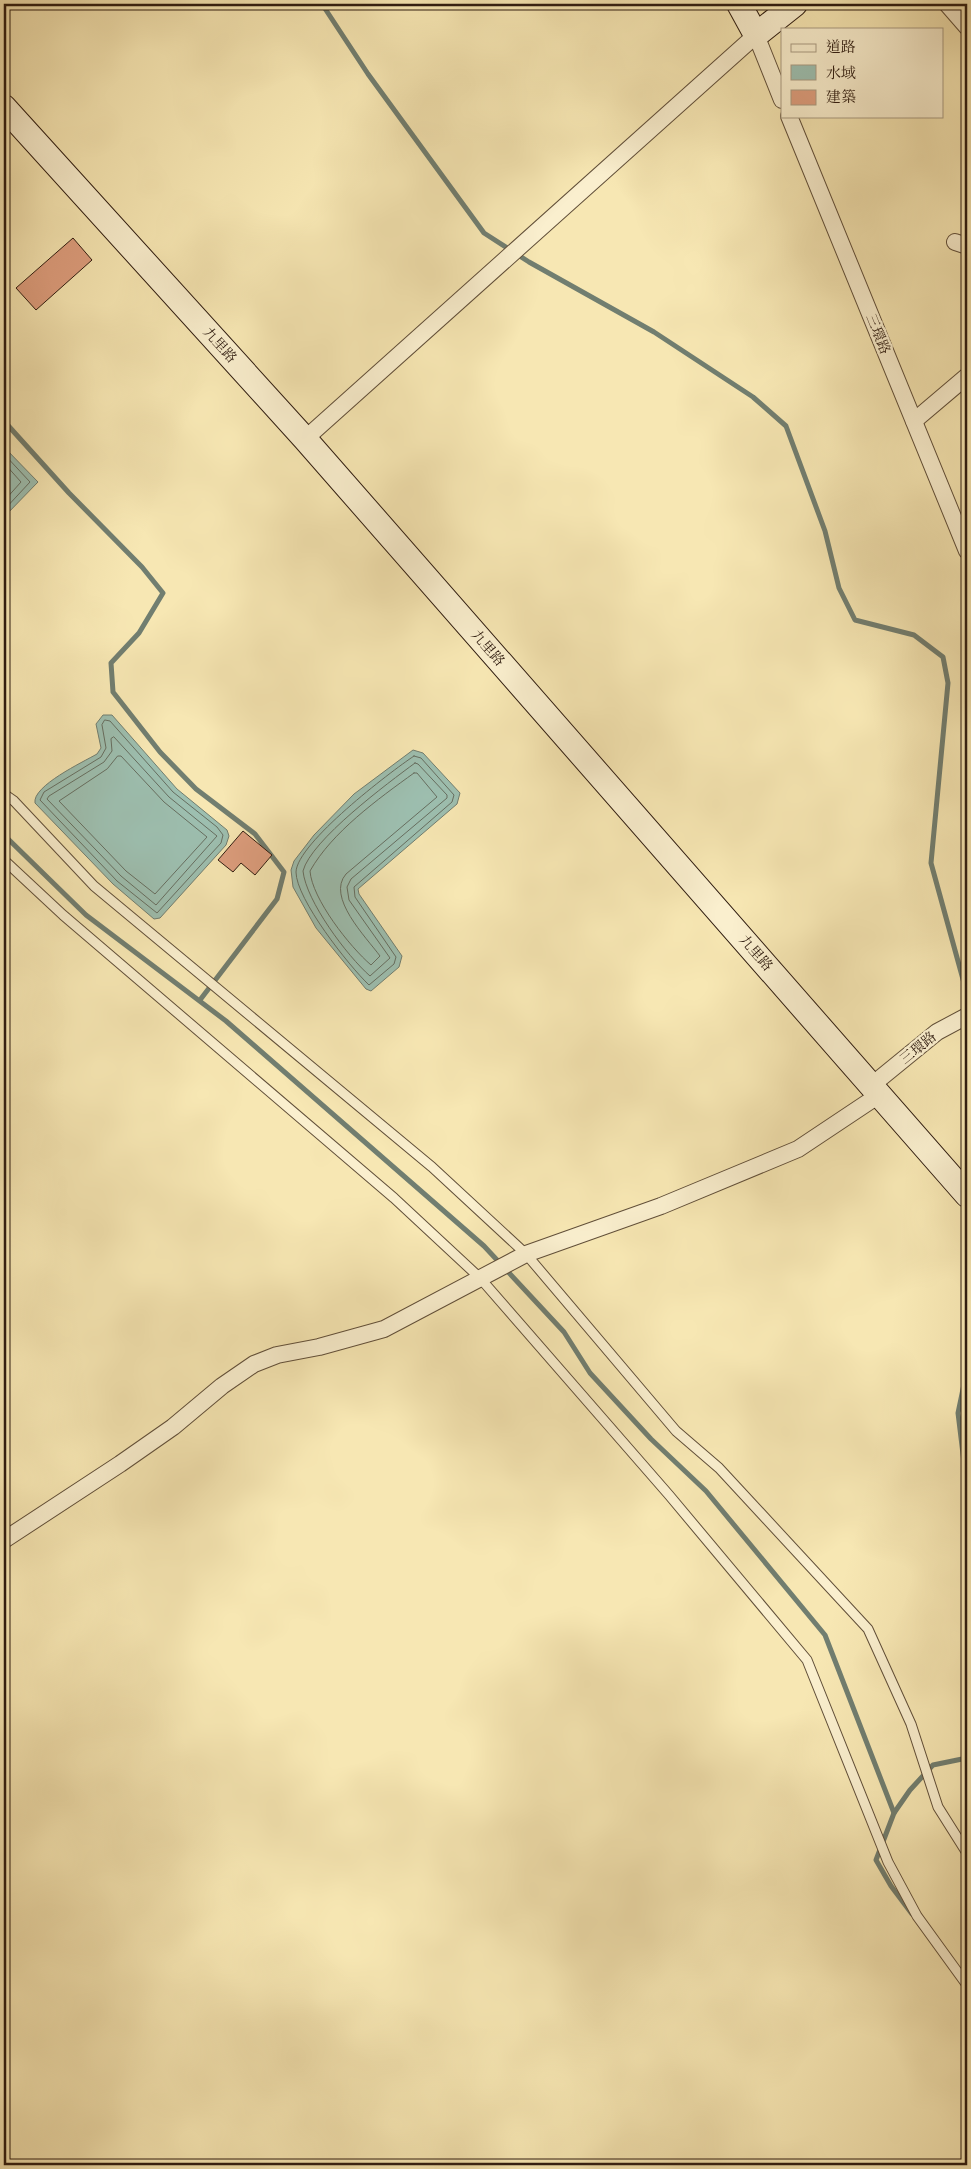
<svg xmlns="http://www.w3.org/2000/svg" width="971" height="2169" viewBox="0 0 971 2169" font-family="'IM FELL French Canon','Noto Serif TC',serif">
	<rect width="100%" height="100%" fill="#f7e7b3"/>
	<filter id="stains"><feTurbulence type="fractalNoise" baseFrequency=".004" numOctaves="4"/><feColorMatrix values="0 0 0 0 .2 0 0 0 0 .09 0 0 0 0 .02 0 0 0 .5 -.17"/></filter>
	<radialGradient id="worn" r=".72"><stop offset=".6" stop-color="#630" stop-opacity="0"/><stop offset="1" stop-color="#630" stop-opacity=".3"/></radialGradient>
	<g fill="#9dbfb0" stroke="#717e70">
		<polygon points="4,447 38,482 4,517"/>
		<path d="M 103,715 L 112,715 L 177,789 L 227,830 L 229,836 L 226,845 L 160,918 L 154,919 L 113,884 L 35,803 C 32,786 83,762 97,754 L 101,748 L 96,724 Z"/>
		<polygon points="413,750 423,753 460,793 457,804 358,889 359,894 402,956 399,967 371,991 366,989 316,928 293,887 291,870 294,861 314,835 354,794"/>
	</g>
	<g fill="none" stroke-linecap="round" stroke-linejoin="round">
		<g stroke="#666e60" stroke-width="1">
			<polyline points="4,454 30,482 4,510"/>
			<polyline points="4,463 21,482 4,501"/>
			<polygon points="105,720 110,721 173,792 217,827 223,835 221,843 157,913 117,881 40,800 44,792 101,757 106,748 102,725"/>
			<polygon points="114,737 169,797 217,836 156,905 121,876 47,799 49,796 104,762 112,751 111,739"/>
			<polygon points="118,756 121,756 164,802 207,837 155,894 126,871 59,801 107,769"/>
			<path d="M 414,756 L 421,758 L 454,795 L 452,802 L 354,887 L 355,897 L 396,957 L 394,964 L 369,985 C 349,966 296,899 296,872 C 297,843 390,772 414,756 Z"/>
			<path d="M 415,763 L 418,764 L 447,795 L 447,798 L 351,879 L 347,887 L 349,900 L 390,958 L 370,976 C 347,956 306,901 303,871 C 311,840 388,783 415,763 Z"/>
			<path d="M 414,773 L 417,773 L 437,797 L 346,874 C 326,897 366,937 380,956 L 371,965 C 350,947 312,899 310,871 C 332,832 378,799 414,773 Z"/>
		</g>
		<g stroke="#717e70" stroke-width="5">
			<polyline points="322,4 368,74 484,233 529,262 654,332 753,397 786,426 825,531 839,588 855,620 914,635 943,657 948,683 931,863 964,983"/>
			<polyline points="4,421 69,493 142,567 163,593 139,633 111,663 113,692 160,752 196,789 255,834 284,872 277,899 200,1000"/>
			<polyline points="4,835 86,915 226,1021 484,1246 564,1332 590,1373 651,1439 706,1491 825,1635 894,1813"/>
			<polyline points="967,1370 958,1413 967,1487"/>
			<polyline points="912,1914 891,1886 876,1860 894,1813 910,1790 933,1765 967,1758"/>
		</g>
	</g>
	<g fill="#de9e7e" stroke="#2f1c10">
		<polygon points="73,238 92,260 36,310 16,288"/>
		<polygon points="243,831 272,855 255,875 241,863 233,872 218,860"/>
	</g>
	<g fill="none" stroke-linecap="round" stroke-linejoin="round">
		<defs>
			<g id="lane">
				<polyline points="4,794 14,801 94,886 432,1167 526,1254 676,1431 719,1468 868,1629 911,1724 938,1807 967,1853"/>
				<polyline points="4,860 63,915 394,1198 480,1278 669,1495 807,1660 888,1862 917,1916 967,1985"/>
			</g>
			<g id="street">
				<polyline points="947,4 967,27"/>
				<polyline points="789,116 967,551"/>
				<polyline points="955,242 967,246"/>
				<polyline points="914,421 967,376"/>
				<polyline points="305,439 756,35 782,100"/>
				<polyline points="872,1085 937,1032 967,1016"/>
				<polyline points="4,1540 120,1464 173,1427 222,1386 254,1364 277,1355 319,1347 384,1329 526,1254 661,1206 798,1149 879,1095"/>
			</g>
			<g id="secondary">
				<polyline points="739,4 756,35 795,4"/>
				<polyline points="4,107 305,439 967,1195"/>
			</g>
		</defs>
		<use href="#lane" stroke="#614f39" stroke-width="11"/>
		<use href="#street" stroke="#614f39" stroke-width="18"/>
		<use href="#secondary" stroke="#2f1c10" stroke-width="26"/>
		<use href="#lane" stroke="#faefce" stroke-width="9"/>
		<use href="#street" stroke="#faefce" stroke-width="16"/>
		<use href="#secondary" stroke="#faefce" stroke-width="24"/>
	</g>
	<g text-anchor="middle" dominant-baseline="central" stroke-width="4.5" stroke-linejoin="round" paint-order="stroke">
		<g font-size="14" fill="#2f1c10" stroke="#faefce">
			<text transform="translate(878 334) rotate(68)">三環路</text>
			<text transform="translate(220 345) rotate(48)">九里路</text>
			<text transform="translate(488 648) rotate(49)">九里路</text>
			<text transform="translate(756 953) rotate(49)">九里路</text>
			<text transform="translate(918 1048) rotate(-39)">三環路</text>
		</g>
	</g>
	<rect width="971" height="2169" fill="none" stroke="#f7e7b3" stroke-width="20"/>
	<rect x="5" y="5" width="961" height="2159" fill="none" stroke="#2f1c10" stroke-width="2.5"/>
	<rect x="10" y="10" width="951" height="2149" fill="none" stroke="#2f1c10"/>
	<rect x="781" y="28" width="162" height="90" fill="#faefce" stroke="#a99b82"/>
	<rect x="791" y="44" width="25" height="8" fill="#faefce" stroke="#a99b82"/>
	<text x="826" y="52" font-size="15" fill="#2f1c10">道路</text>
	<rect x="791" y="65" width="25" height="15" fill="#9dbfb0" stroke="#a99b82"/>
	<text x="826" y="78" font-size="15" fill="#2f1c10">水域</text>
	<rect x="791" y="90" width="25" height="15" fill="#de9e7e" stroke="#a99b82"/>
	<text x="826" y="102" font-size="15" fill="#2f1c10">建築</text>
	<rect width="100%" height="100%" filter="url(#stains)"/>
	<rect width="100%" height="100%" fill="url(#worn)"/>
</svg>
